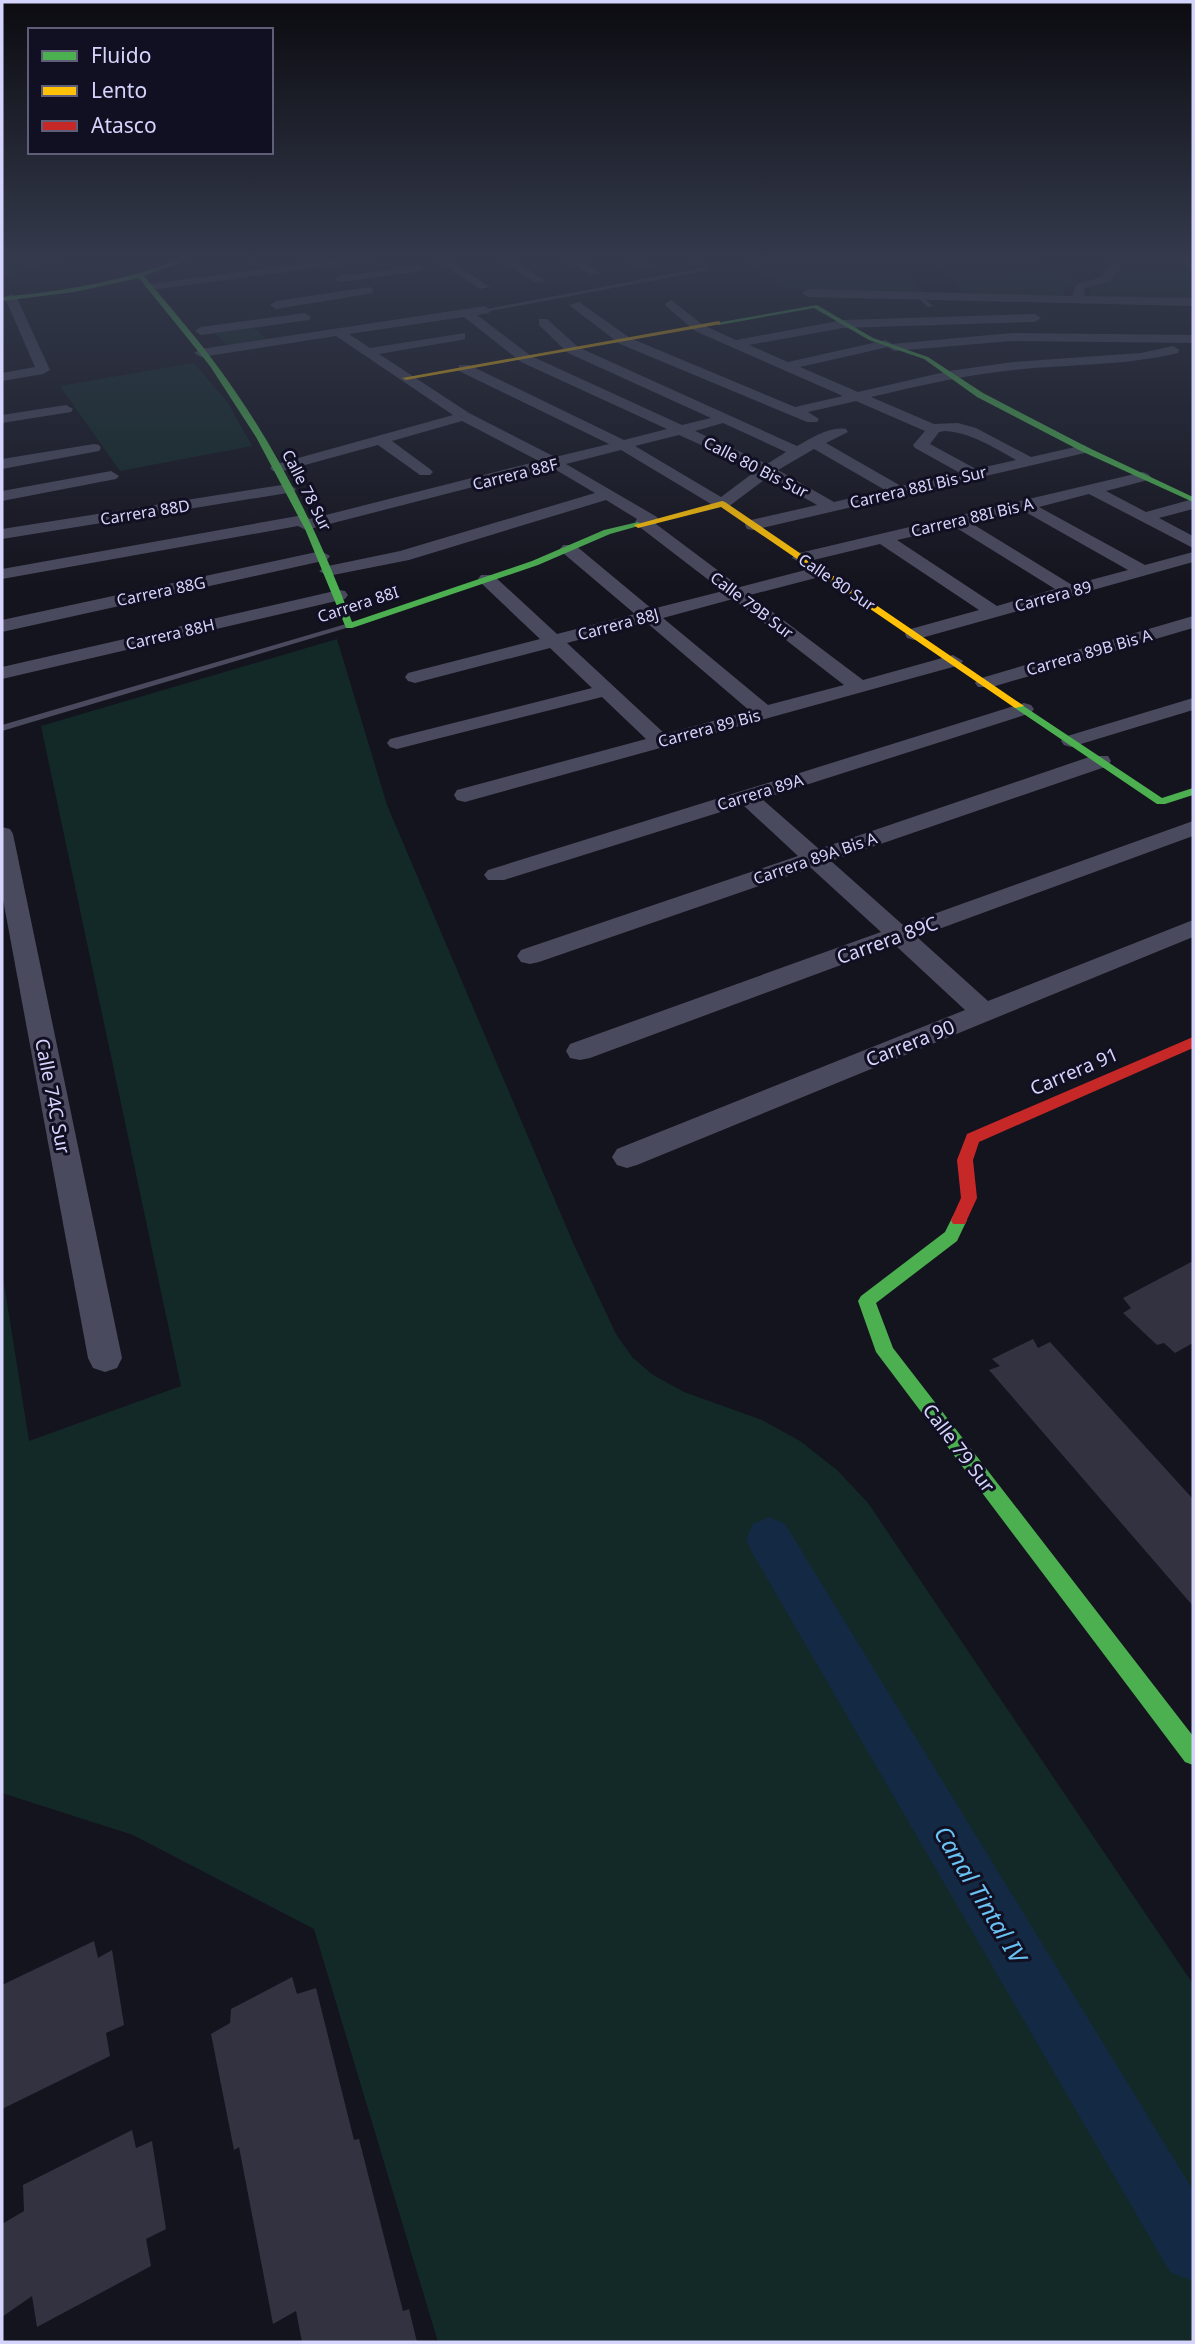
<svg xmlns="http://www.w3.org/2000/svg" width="1195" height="2344" viewBox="0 0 1195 2344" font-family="'Noto Sans',sans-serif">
	<rect width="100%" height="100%" fill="#14141e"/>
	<g fill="#132928">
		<polygon points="2,258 62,258 2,278"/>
		<polygon points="741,258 1025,258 1022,259 1079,281 1067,286 1063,296 966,294 932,260 895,264 925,293 785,289"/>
		<polygon points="1130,258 1172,258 1193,263 1193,300 1087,297 1091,287 1110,281"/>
		<polygon points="252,326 267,339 228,346 213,332"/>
		<polygon points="194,363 228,403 252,446 120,471 60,386"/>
		<polygon points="337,639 387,805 574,1245 616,1334 632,1357 653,1375 684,1392 762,1420 800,1441 837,1470 868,1503 1193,1984 1193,2342 438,2342 314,1929 133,1835 2,1793 2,1271 29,1441 181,1386 41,726"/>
	</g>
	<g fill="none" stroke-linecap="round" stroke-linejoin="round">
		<polygon fill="#142a44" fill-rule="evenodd" points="769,1517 785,1524 1193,2190 1193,2281 1170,2272 753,1554 746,1539 753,1524"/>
		<polygon fill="#142a44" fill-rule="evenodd" points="2,258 26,258 22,263 2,269"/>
	</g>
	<g fill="#323240">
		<polygon points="1193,1261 1193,1343 1175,1353 1164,1343 1157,1345 1123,1313 1131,1308 1123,1298"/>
		<polygon points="1033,1339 1038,1348 1050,1342 1193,1499 1193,1606 989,1370 1000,1366 992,1359"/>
		<polygon points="94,1941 98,1958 112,1950 124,2025 106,2033 110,2056 2,2109 2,1985"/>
		<polygon points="292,1977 297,1994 316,1988 354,2140 359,2139 403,2311 409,2309 417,2342 302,2342 296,2311 273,2324 239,2147 234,2150 211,2034 230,2023 231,2009"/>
		<polygon points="132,2130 136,2148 152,2141 166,2229 146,2239 151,2266 37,2327 32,2296 2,2317 2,2224 24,2211 23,2185"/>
	</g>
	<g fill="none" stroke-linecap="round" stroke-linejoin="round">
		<g fill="#4a4a5e" fill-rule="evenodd">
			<polygon points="707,267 709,270 490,311 487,309"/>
			<polygon points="915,295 919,295 933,306 928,307"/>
			<polygon points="346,624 353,626 2,731 2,725"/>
		</g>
		<g fill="#4a4a5e" fill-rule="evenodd">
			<polygon points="342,258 372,258 366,261 150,290 144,287 150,284"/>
			<polygon points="433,258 446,258 490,287 480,289"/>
			<polygon points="496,258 510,258 546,281 536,283"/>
			<polygon points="562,258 576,258 601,273 591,275"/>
			<polygon points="626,258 640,258 653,266 643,268"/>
			<polygon points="687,258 701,258 702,259 696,262"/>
			<path d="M 935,258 L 993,258 C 980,266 948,266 935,258 Z"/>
			<polygon points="1116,258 1128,258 1110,281 1085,288 1084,296 1193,298 1193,306 808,297 802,293 808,289 1072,296 1076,284 1102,277"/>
			<polygon points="1160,258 1178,258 1193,262 1193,268"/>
			<polygon points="417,266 423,269 421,271 340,282 334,279 340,276"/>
			<polygon points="369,287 373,289 373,293 276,309 270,305 276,301"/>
			<polygon points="11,294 17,298 50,370 43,374 2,381 2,373 35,367 5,298"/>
			<path d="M 671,300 L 703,325 L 736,340 L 843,320 L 1035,314 L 1041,318 L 1035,322 L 843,328 L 749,345 L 788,362 L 886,340 L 892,344 L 1012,333 L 1193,335 L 1193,343 L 1012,341 L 894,351 L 888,347 L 800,367 L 858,392 L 949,371 L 1013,362 L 1141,353 L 1173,346 L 1179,350 L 1178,353 C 1123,366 1068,364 1013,370 C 965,375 918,386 871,397 L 934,424 L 958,423 L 976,428 L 1031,457 L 1084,445 L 1091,449 L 1089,452 L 753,530 L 747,529 L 745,525 L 747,521 L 817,505 L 768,477 L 728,507 L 716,507 L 621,450 L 566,464 L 657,517 L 659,520 L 656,524 L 740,587 L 821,566 L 827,567 L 830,571 L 827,575 L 750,595 L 863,680 L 953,655 L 963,661 L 960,665 L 465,802 L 457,800 L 454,795 L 457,790 L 646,739 L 602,697 L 397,749 L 390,747 L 387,743 L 390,739 L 592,688 L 550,648 L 415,683 L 408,681 L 405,677 L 408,673 L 540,639 L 481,583 L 478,579 L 481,575 L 493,575 L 557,634 L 635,614 L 563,553 L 560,549 L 563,545 L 575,545 L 652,609 L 723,591 L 637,525 L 635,522 L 637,519 L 606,500 L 409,560 L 328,576 L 319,571 L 328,566 L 400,551 L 595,493 L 551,467 L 306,530 L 298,526 L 2,579 L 2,569 L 303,515 L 310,519 L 539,461 L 462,421 L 392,441 L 430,469 L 433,472 L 430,475 L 420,475 L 378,445 L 283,471 L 273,471 L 270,468 L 273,465 L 453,415 L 336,336 L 201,357 L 194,353 L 201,349 L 485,306 L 491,310 L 489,313 L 477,315 L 531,356 L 682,425 L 711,418 L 568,353 L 539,325 L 539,319 L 547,319 L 578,347 L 797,446 C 810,439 830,426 846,429 L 848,432 L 826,443 L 901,486 L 960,473 L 915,448 L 913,445 L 925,431 L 856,401 L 808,412 L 819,419 L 817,422 L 807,422 L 620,344 L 569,305 L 579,302 L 630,338 L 795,407 L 843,396 L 695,331 L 667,307 L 665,304 ZM 464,317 L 521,362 L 667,429 L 624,440 L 469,365 L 459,365 L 459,371 L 609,444 L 555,457 L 469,413 L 379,354 L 461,340 L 465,339 L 465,333 L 370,348 L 349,334 ZM 723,423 L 786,452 L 767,464 L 695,431 ZM 945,431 C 972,433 993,447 1016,460 L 976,469 L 930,444 L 939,432 ZM 679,435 L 757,470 L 721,497 L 635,446 ZM 814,449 L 885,490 L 834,502 L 778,470 ZM 733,599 L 844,685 L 768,705 L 663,618 ZM 646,622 L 750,711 L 665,734 L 567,643 Z"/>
			<polygon points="305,313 311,317 309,320 201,335 195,331 201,327"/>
			<polygon points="66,405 73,409 71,412 2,423 2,415"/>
			<polygon points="94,444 99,445 101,448 99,451 2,469 2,459"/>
			<polygon points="111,471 119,476 116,479 2,501 2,491"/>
			<path d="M 1143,472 L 1148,474 L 1151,477 L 1148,480 L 1106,491 L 1146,512 L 1193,499 L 1193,509 L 1159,518 L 1193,536 L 1193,548 L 1089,494 L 1039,507 L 1145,565 L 1193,552 L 1193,562 L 914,640 L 907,638 L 905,634 L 907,630 L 979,610 L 880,544 L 801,563 L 792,558 L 795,554 ZM 1022,510 L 1128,570 L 1072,585 L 971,523 ZM 955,527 L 1055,589 L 997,606 L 897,540 Z"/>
			<polygon points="288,484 296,489 294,492 2,539 2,529"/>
			<polygon points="321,551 330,556 327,560 2,632 2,620"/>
			<polygon points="339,590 345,591 348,595 345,599 2,679 2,667"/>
			<polygon points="1193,616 1193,628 992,687 978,687 975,683 978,679"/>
			<polygon points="1193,698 1193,710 1071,747 1064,745 1061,741 1064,737"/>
			<polygon points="1024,703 1031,705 1034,709 1031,713 762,799 819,849 1092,756 1108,756 1111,761 1108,766 831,861 903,925 1193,821 1193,836 917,937 988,1001 1193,920 1193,937 637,1165 627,1168 617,1165 612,1157 617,1149 965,1010 895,945 590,1058 580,1060 570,1058 566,1051 570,1044 881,932 811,868 539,962 530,964 521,962 517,956 521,950 798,856 743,805 504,880 488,880 484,875 488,870"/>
			<polygon points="2,827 10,829 13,834 122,1358 117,1368 105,1372 93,1368 88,1358 2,894"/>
		</g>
		<g fill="#4caf50" fill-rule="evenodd">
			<path d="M 184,258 L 192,258 L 144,276 C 168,305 193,333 215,363 C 274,442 318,530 352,622 L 532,561 L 604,530 L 638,522 L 642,525 L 610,534 L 538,565 L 352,628 L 346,628 L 305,529 L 256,437 L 210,366 L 139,278 L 74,292 L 2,301 L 2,297 C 65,291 125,281 184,258 Z"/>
			<polygon points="817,305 873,338 928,357 983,393 1087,447 1193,497 1193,502 1081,451 977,397 924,359 869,340 814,308 719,325 716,323"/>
			<polygon points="1019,703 1162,798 1193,788 1193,795 1165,804 1157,804 1015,708 1014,706"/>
			<polygon points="959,1214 965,1216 967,1220 957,1241 876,1303 893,1348 1193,1736 1193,1765 1185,1762 876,1352 858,1301 861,1296 945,1232 953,1216"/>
		</g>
		<g fill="#ffc107" fill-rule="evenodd">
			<polygon points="719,321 721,324 406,380 402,378"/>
			<polygon points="722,501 725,502 1024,706 1015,708 721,507 638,528 634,525"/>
		</g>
		<polygon fill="#c62828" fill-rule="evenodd" points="1193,1037 1193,1048 979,1142 973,1160 977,1198 965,1224 953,1224 951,1220 961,1198 957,1160 967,1134"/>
	</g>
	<linearGradient id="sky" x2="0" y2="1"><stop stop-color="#0b0b10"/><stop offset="0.44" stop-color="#343a4c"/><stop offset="1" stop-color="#343a4c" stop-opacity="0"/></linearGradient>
	<rect width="1195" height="586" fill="url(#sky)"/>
	<g text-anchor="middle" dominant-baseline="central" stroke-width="6" stroke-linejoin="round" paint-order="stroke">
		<g font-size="16" fill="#d5d4fc" stroke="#111022">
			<text transform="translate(756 467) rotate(27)">Calle 80 Bis Sur</text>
			<text transform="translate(515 474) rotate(-14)">Carrera 88F</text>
			<text transform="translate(918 487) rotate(-13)">Carrera 88I Bis Sur</text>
			<text transform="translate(307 490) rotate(63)">Calle 78 Sur</text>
			<text transform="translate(145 512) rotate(-9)">Carrera 88D</text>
			<text transform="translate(972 517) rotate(-13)">Carrera 88I Bis A</text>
			<text transform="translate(837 582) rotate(34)">Calle 80 Sur</text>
			<text transform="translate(161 591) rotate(-12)">Carrera 88G</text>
			<text transform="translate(1053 596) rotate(-15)">Carrera 89</text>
			<text transform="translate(358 604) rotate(-18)">Carrera 88I</text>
			<text transform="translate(752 605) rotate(37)">Calle 79B Sur</text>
			<text transform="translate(618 624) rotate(-15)">Carrera 88J</text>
			<text transform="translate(170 634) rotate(-13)">Carrera 88H</text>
			<text transform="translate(1089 652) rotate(-16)">Carrera 89B Bis A</text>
			<text transform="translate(709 728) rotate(-15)">Carrera 89 Bis</text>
			<text transform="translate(760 792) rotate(-17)">Carrera 89A</text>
			<text transform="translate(815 858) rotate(-19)">Carrera 89A Bis A</text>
		</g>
		<g font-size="19" fill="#d5d4fc" stroke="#111022">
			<text transform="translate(887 940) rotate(-20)">Carrera 89C</text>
			<text transform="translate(910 1043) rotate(-22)">Carrera 90</text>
			<text transform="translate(1074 1071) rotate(-23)">Carrera 91</text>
			<text transform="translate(53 1096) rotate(79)">Calle 74C Sur</text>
			<text transform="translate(959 1448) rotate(53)">Calle 79 Sur</text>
		</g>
		<g font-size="24" font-style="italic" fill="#6ac1f4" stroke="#111022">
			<text transform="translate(981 1894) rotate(59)">Canal Tintal IV</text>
		</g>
	</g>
	<rect width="1195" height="2344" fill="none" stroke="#d5d4fc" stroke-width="7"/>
	<rect x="28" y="28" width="245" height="126" fill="#111022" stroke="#5f5e79" stroke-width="2"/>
	<rect x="42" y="51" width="35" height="10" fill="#4caf50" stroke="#5f5e79" stroke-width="2"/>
	<text x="91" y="63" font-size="21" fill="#d5d4fc">Fluido</text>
	<rect x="42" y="86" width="35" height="10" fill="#ffc107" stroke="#5f5e79" stroke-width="2"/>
	<text x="91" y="98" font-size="21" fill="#d5d4fc">Lento</text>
	<rect x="42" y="121" width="35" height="10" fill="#c62828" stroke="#5f5e79" stroke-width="2"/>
	<text x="91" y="133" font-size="21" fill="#d5d4fc">Atasco</text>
</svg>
